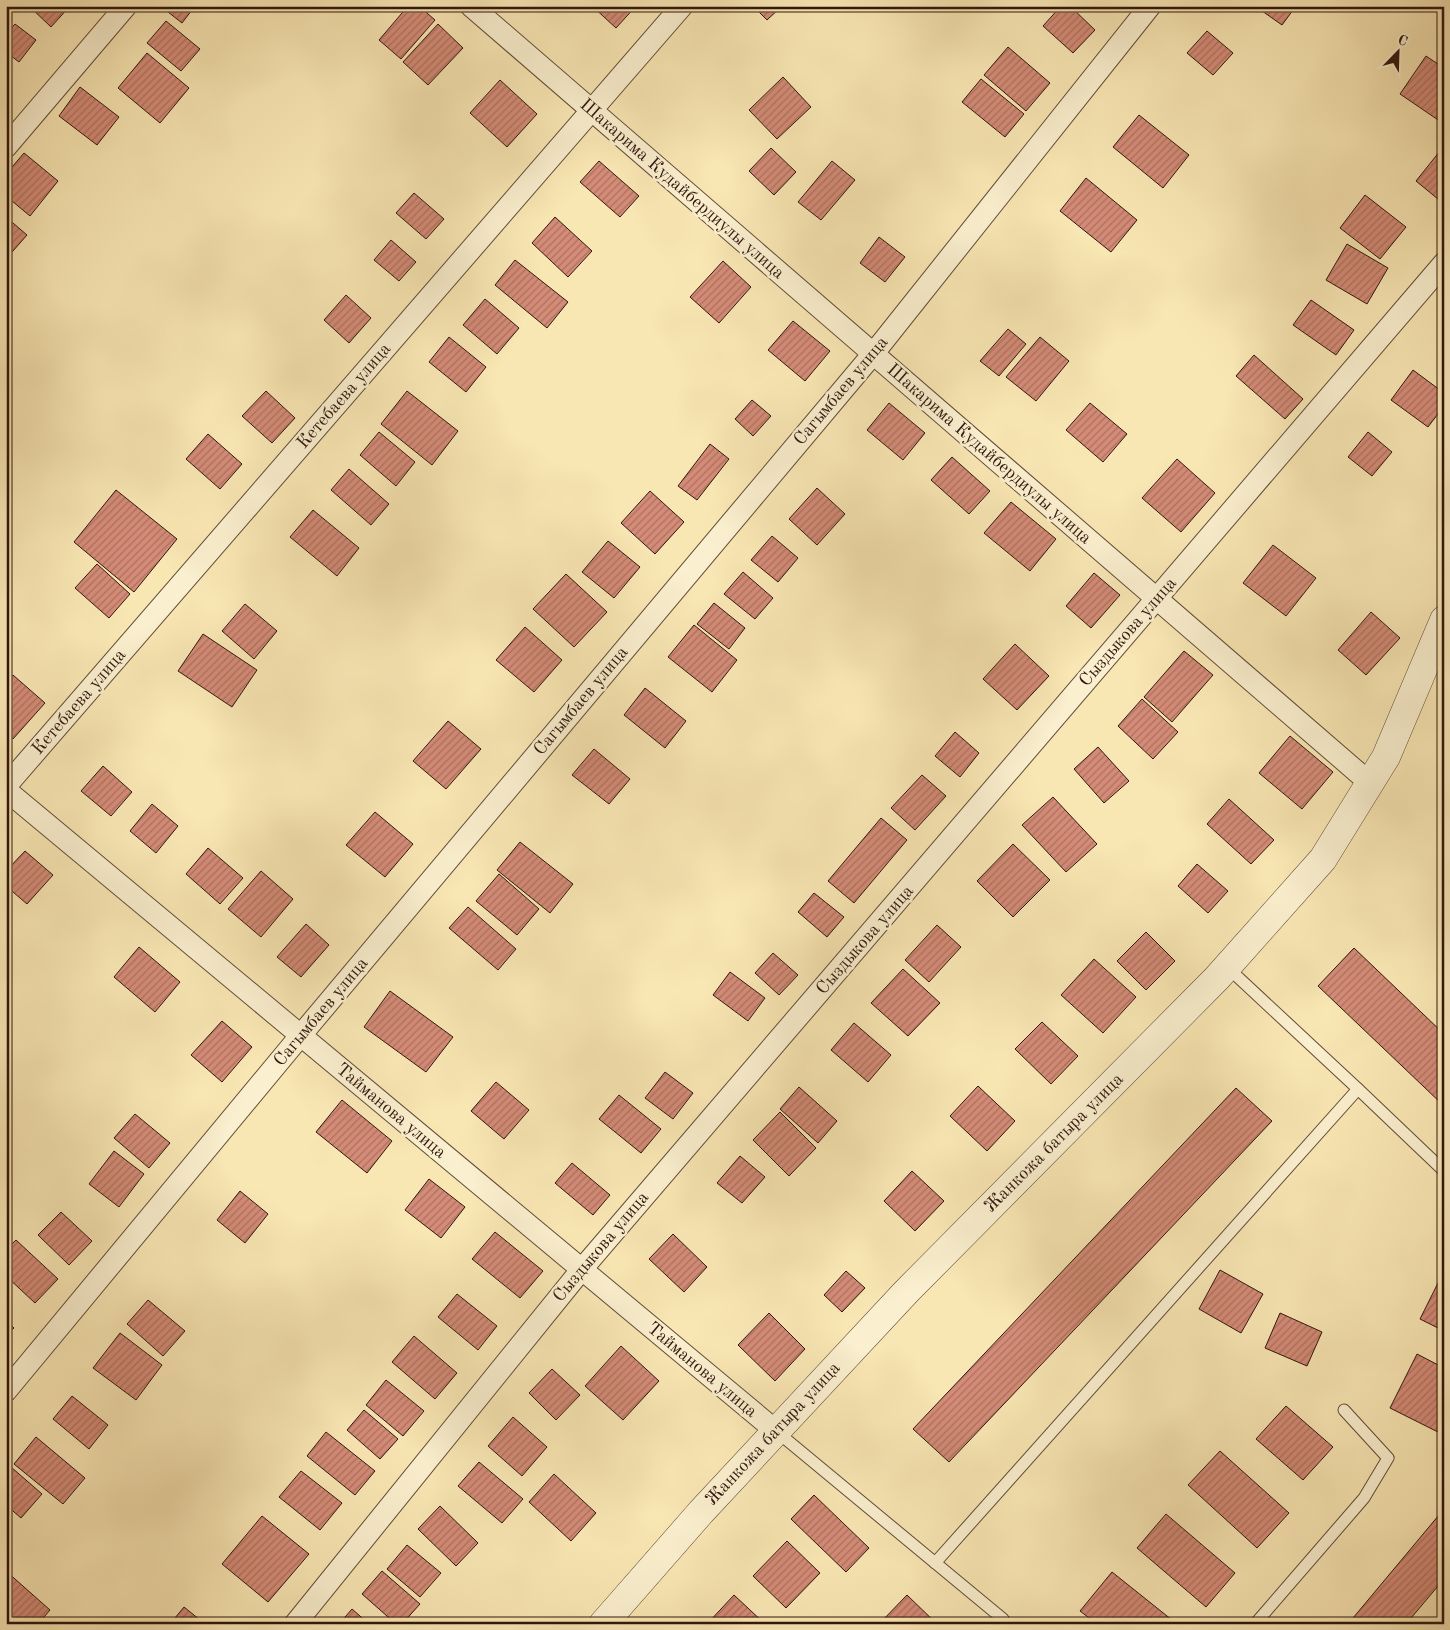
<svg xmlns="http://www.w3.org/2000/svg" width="1450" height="1630" viewBox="0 0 1450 1630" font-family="'Old Standard TT',serif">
	<defs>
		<pattern id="building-hatch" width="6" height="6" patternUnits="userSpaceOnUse" patternTransform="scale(1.25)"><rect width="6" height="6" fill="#d48b77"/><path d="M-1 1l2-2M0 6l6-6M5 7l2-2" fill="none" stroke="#ac7160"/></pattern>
	</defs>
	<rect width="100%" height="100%" fill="#f8e6b3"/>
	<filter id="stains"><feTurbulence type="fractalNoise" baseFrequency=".004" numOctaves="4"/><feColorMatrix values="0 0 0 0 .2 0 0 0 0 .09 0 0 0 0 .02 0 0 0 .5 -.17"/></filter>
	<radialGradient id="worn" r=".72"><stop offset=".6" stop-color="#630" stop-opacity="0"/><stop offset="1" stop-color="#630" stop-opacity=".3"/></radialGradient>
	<g fill="url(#building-hatch)" stroke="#30170e">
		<polygon points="29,6 70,6 51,27"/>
		<polygon points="164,6 195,6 182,23 163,8"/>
		<polygon points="408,6 419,6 435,20 401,59 379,40"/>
		<polygon points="592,6 636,6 616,28"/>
		<polygon points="753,6 782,6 767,20"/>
		<polygon points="1061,6 1070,6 1095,30 1073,53 1043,26"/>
		<polygon points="1255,6 1296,6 1282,25"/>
		<polygon points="166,21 200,49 181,71 147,43"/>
		<polygon points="15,24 36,40 19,62 6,52 6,34"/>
		<polygon points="438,24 463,48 428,85 403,62"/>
		<polygon points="1207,31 1233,53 1213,75 1187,53"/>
		<polygon points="1008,47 1050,83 1026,111 984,75"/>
		<polygon points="147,53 189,88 160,123 118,88"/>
		<polygon points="1426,56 1444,68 1444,124 1400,94"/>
		<polygon points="783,77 811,107 777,139 749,110"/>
		<polygon points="981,79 1024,114 1005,137 962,102"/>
		<polygon points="500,80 537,114 507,147 470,113"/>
		<polygon points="80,87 119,117 97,145 59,116"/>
		<polygon points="1139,115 1189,155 1163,188 1113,147"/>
		<polygon points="1444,146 1444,204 1416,181"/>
		<polygon points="771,148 796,172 774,195 749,171"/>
		<polygon points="24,153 58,181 30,216 6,196 6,174"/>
		<polygon points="599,161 639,196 620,217 580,182"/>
		<polygon points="832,161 855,180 821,220 798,202"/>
		<polygon points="1086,178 1137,220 1111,252 1060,211"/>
		<polygon points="414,193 444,219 426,239 396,213"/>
		<polygon points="1365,195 1406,227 1380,259 1340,228"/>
		<polygon points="6,217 27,235 6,259"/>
		<polygon points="555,217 592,251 568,277 532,243"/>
		<polygon points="879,237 905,257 885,282 860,263"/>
		<polygon points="391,240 416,262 399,281 374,260"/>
		<polygon points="1347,244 1388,268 1367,304 1326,280"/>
		<polygon points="515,260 568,302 547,328 495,285"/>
		<polygon points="723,261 751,287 719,323 690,297"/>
		<polygon points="346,295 371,318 349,343 324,320"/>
		<polygon points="485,299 519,328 497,354 463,325"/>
		<polygon points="1311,300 1354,330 1336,355 1293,325"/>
		<polygon points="793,321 830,351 805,381 768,350"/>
		<polygon points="1008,329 1026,344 999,376 980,361"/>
		<polygon points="449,337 486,367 466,392 429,362"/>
		<polygon points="1040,337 1069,361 1036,401 1006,377"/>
		<polygon points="1254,355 1303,399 1285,419 1236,376"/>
		<polygon points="1413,370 1444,393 1444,406 1428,427 1391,400"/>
		<polygon points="266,391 295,418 272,443 242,416"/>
		<polygon points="407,391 458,431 432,465 381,424"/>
		<polygon points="752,400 771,416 753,436 735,419"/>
		<polygon points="889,403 925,433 903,460 867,430"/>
		<polygon points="1090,403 1127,434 1103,462 1066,430"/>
		<polygon points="379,432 415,462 396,486 360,455"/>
		<polygon points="1368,432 1392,452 1372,476 1348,457"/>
		<polygon points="208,434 242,464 220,489 186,459"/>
		<polygon points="710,444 729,459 697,500 678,486"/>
		<polygon points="952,457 990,491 969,514 931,480"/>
		<polygon points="1177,459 1215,493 1181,532 1142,498"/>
		<polygon points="349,469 389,504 371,525 331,490"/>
		<polygon points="817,488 845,514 817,545 789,519"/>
		<polygon points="116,490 177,539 134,592 74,542"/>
		<polygon points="650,491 684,522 655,554 621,523"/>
		<polygon points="1011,502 1056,539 1030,571 984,533"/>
		<polygon points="313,510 359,548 337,576 290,537"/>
		<polygon points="772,536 798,558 778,582 751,560"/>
		<polygon points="608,541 640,567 614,598 582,572"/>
		<polygon points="1273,545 1316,578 1286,616 1243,583"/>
		<polygon points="97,564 130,594 109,618 75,588"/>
		<polygon points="743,572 773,598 755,619 724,594"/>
		<polygon points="1094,573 1120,595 1091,628 1066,606"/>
		<polygon points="566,574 607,612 574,647 533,609"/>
		<polygon points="714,603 745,628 729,649 697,624"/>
		<polygon points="245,604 277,631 254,659 222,631"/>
		<polygon points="1371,612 1400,638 1366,675 1338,650"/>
		<polygon points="694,625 737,660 712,692 668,657"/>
		<polygon points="525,627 562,660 534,692 496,660"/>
		<polygon points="203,634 257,670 232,707 178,671"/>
		<polygon points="1015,644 1049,676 1017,710 983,679"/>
		<polygon points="1184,651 1213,675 1172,722 1144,697"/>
		<polygon points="13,675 45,703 13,739 6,733 6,682"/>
		<polygon points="645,688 686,721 665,748 624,715"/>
		<polygon points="1142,699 1178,732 1153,759 1118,726"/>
		<polygon points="448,721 481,749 446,789 413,761"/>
		<polygon points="955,732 979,753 960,777 935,756"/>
		<polygon points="1290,736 1333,772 1302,809 1259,773"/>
		<polygon points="1098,747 1129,781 1104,803 1074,769"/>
		<polygon points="594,749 630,779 609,804 572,775"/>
		<polygon points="103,766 132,792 111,816 81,791"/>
		<polygon points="922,775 946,796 915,830 891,808"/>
		<polygon points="1053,797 1097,844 1066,872 1022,825"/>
		<polygon points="1229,799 1274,840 1251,864 1207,824"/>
		<polygon points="152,804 178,826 156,853 130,831"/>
		<polygon points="375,812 413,844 385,877 346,845"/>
		<polygon points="881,818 907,840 854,903 828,881"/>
		<polygon points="520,842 573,884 550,913 497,870"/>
		<polygon points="1013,844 1050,880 1013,917 977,881"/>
		<polygon points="208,848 243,878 220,904 186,874"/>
		<polygon points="25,851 53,875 27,904 6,886 6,871"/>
		<polygon points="1197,864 1228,891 1208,913 1178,886"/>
		<polygon points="261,871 293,899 261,937 228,909"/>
		<polygon points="499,874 539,909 517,935 476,901"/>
		<polygon points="814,893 844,917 827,937 798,912"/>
		<polygon points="468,907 516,949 498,970 449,928"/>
		<polygon points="306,924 329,945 301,977 277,957"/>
		<polygon points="937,925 961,947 929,982 905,960"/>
		<polygon points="1146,932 1175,961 1146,990 1117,961"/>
		<polygon points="139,947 180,982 155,1012 114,977"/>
		<polygon points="1354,948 1444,1034 1444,1106 1318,986"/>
		<polygon points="773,953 798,975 779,995 755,973"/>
		<polygon points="1094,959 1136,997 1103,1033 1061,995"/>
		<polygon points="903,969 940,1003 908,1036 871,1003"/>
		<polygon points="730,972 765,998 748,1021 713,995"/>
		<polygon points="390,991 453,1037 426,1072 364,1027"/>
		<polygon points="222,1021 252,1047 222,1082 191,1055"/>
		<polygon points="1042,1022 1078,1056 1051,1084 1015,1049"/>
		<polygon points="854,1023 891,1055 868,1082 831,1050"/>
		<polygon points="665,1072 693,1093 673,1119 645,1098"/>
		<polygon points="496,1082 529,1110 504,1139 471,1111"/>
		<polygon points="978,1086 1015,1121 987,1151 950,1116"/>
		<polygon points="799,1087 837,1121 818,1143 780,1109"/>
		<polygon points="1236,1088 1272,1121 949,1462 913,1429"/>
		<polygon points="619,1095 661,1129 641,1153 599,1119"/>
		<polygon points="342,1100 392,1141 367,1173 316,1132"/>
		<polygon points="780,1112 816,1148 789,1176 753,1140"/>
		<polygon points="135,1114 170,1143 149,1168 114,1138"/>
		<polygon points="114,1151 144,1174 119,1207 89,1184"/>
		<polygon points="740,1156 765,1177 742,1203 717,1183"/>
		<polygon points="572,1163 610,1195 593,1215 555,1183"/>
		<polygon points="912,1171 944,1201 915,1231 884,1201"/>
		<polygon points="429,1179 465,1207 441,1238 405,1210"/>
		<polygon points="240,1191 268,1214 245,1243 217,1220"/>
		<polygon points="61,1212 92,1241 69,1265 38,1235"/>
		<polygon points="495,1232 543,1271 520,1298 472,1259"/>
		<polygon points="673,1234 707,1267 684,1292 649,1259"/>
		<polygon points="16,1240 58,1279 35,1303 6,1276 6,1250"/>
		<polygon points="1220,1270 1263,1294 1241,1333 1199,1309"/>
		<polygon points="846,1271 865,1288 842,1312 824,1295"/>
		<polygon points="1444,1271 1444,1331 1420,1319"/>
		<polygon points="457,1294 497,1326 478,1350 438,1317"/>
		<polygon points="148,1300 185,1331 163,1356 127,1324"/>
		<polygon points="769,1313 805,1349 775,1381 738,1345"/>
		<polygon points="1280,1313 1322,1332 1307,1366 1265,1348"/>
		<polygon points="6,1320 14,1328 6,1335"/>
		<polygon points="120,1333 162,1365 136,1400 93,1368"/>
		<polygon points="414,1336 457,1373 435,1399 392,1362"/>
		<polygon points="621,1346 659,1381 623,1420 585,1386"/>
		<polygon points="1417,1354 1444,1368 1444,1435 1390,1408"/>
		<polygon points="552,1369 580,1395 556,1420 529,1393"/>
		<polygon points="386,1380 424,1411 403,1436 366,1405"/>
		<polygon points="72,1396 108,1425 89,1449 53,1419"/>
		<polygon points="1286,1406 1333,1447 1303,1480 1256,1439"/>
		<polygon points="364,1410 398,1439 380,1459 347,1430"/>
		<polygon points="513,1417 547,1447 522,1476 488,1446"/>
		<polygon points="326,1432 375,1471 355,1495 307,1456"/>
		<polygon points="36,1437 85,1478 63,1504 14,1464"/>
		<polygon points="1220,1451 1289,1513 1257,1548 1188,1485"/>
		<polygon points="479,1462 523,1499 502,1523 458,1486"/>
		<polygon points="11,1467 42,1494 21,1518 6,1505 6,1473"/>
		<polygon points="301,1471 342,1503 320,1530 279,1497"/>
		<polygon points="554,1474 596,1513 571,1541 529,1502"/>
		<polygon points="814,1495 869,1548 846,1572 791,1519"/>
		<polygon points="440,1506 478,1543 456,1566 418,1529"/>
		<polygon points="1444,1509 1444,1579 1406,1624 1348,1624"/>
		<polygon points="1166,1514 1235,1573 1206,1607 1137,1548"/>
		<polygon points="262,1516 309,1554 268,1602 222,1564"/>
		<polygon points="787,1541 820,1573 786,1608 753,1576"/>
		<polygon points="407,1545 441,1573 420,1597 387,1569"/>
		<polygon points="6,1571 50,1610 38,1624 6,1624"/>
		<polygon points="382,1571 420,1604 402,1624 396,1624 362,1594"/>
		<polygon points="1112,1572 1177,1624 1097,1624 1080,1611"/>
		<polygon points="734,1595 765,1624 707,1624"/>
		<polygon points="907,1595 937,1624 879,1624"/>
		<polygon points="184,1607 205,1624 170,1624"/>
		<polygon points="352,1609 369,1624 339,1624"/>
	</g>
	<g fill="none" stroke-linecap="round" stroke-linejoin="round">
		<defs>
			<g id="service">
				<polyline points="1358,1089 1444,1171"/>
				<polyline points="776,1431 1003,1619 1006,1624"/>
				<polyline points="935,1563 1358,1089 1227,967"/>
				<polyline points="1255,1624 1364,1498 1388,1458 1344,1410"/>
			</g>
			<g id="minor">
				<polyline points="471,6 1370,783"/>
				<polyline points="6,147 126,6"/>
				<polyline points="6,786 682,6"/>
				<polyline points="6,790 776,1431"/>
				<polyline points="6,1391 301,1035 873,354 1150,6"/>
				<polyline points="295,1624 582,1269 1444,263"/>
			</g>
			<polyline id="tertiary" points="603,1624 701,1512 906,1292 1217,978 1323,859 1386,757 1444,620"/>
		</defs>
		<use href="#service" stroke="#624b37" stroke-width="13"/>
		<use href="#minor" stroke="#624b37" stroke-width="23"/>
		<use href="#tertiary" stroke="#624b37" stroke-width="29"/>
		<use href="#service" stroke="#faefce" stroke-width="11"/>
		<use href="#minor" stroke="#faefce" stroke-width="21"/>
		<use href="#tertiary" stroke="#faefce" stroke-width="28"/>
	</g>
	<g text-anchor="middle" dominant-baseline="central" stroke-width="5" stroke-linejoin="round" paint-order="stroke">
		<g font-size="18" fill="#30170e" stroke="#faefce">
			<text transform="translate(682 189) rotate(41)">Шакарима Кудайбердиулы улица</text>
			<text transform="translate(841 391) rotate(-50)">Сагымбаев улица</text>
			<text transform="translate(344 396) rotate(-49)">Кетебаева улица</text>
			<text transform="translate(989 454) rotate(41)">Шакарима Кудайбердиулы улица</text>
			<text transform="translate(1128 632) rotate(-49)">Сыздыкова улица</text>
			<text transform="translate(581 701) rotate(-50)">Сагымбаев улица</text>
			<text transform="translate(79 702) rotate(-49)">Кетебаева улица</text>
			<text transform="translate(865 940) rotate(-49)">Сыздыкова улица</text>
			<text transform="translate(321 1012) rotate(-50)">Сагымбаев улица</text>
			<text transform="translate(391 1111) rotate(40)">Тайманова улица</text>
			<text transform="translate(1054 1143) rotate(-45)">Жанкожа батыра улица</text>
			<text transform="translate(601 1247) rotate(-50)">Сыздыкова улица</text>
			<text transform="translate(702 1370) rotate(40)">Тайманова улица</text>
			<text transform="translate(773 1434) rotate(-47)">Жанкожа батыра улица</text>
		</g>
	</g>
	<rect width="1450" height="1630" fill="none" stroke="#f8e6b3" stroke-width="25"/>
	<rect x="8" y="8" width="1435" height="1615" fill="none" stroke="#30170e" stroke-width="2.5"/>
	<rect x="12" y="12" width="1425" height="1605" fill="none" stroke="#30170e"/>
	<g transform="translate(1398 52) rotate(23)" stroke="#faefce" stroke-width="4" paint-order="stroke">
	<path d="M0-4L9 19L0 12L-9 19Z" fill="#30170e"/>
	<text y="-8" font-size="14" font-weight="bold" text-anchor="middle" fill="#30170e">С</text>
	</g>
	<rect width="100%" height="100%" filter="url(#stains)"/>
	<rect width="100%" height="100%" fill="url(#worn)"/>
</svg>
